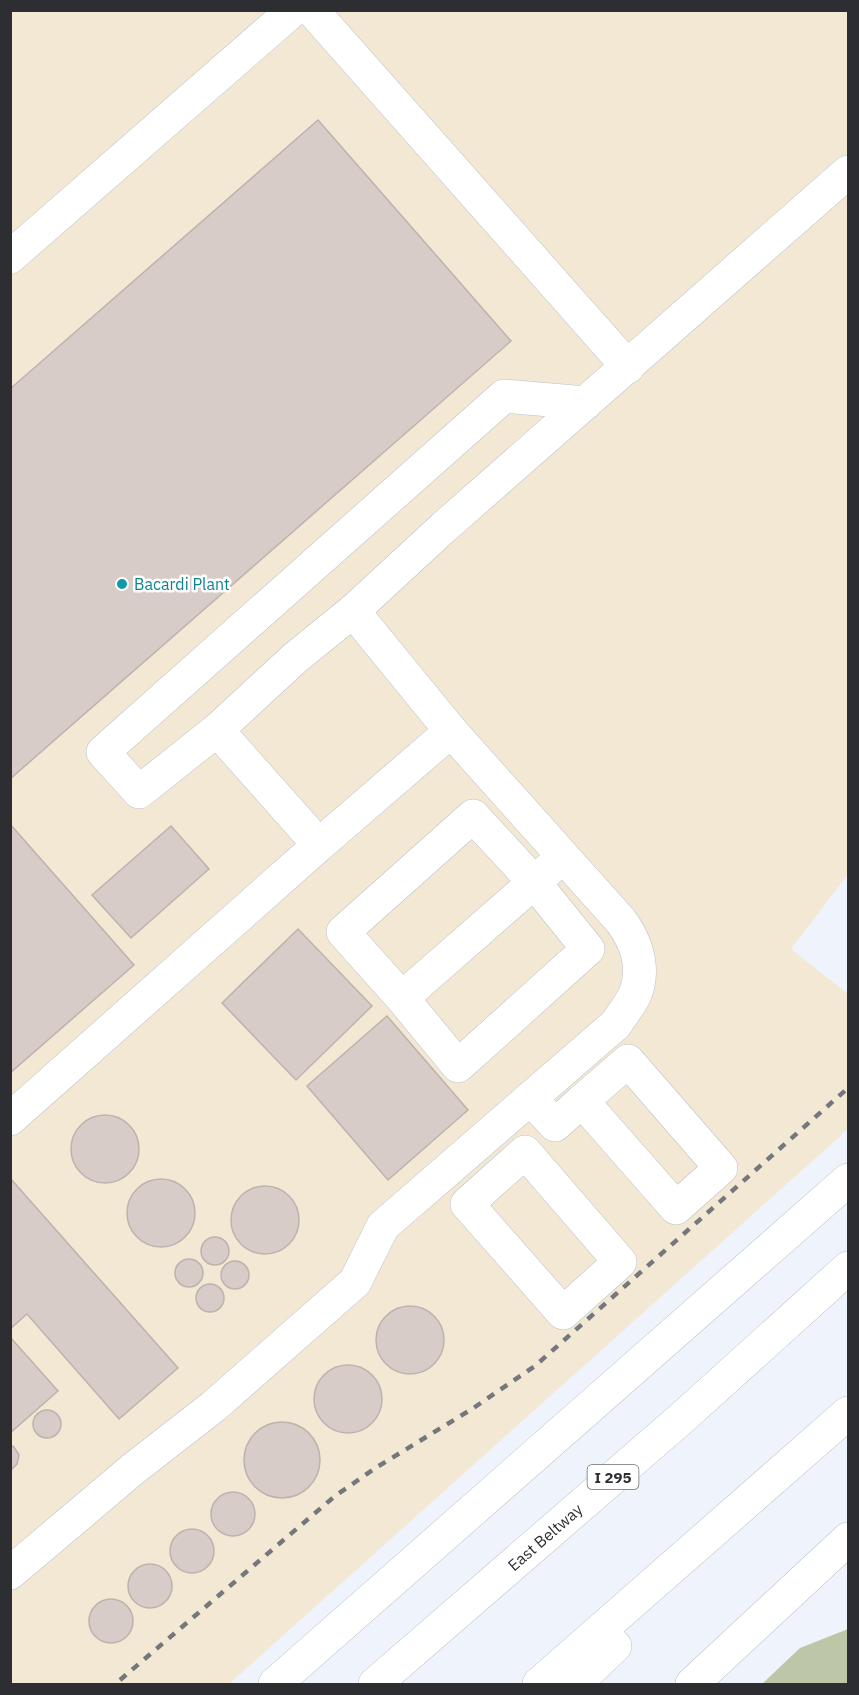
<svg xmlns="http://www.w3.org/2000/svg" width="859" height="1695" viewBox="0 0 859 1695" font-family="'IBM Plex Sans',sans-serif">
	<rect width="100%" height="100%" fill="#eef3fc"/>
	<polygon fill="#f2e8d3" points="11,11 848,11 848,874 791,949 848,994 848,1129 229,1684 11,1684"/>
	<polygon fill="#bdc7a7" points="848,1629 848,1684 762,1684 800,1648"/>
	<g fill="#d7ccc7" stroke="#bdb3ae" stroke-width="1.5">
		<polygon points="318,120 511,341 10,779 10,389"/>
		<polygon points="10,824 134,965 10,1073"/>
		<polygon points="171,826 209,869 131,938 92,895"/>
		<polygon points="298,929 372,1006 296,1080 222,1003"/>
		<polygon points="387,1016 468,1110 388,1180 307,1086"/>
		<circle cx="105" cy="1149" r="34"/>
		<polygon points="10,1178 178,1368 119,1419 27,1314 10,1329"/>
		<circle cx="161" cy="1213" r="34"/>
		<circle cx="265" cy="1220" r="34"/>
		<circle cx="215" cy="1251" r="14"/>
		<circle cx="189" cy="1273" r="14"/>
		<circle cx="235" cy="1275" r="14"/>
		<circle cx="210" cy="1298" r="14"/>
		<circle cx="410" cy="1340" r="34"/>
		<polygon points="10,1337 58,1391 10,1433"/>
		<circle cx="348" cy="1399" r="34"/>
		<circle cx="47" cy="1424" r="14"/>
		<circle cx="282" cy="1460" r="38"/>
		<polygon points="10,1445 14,1447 19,1455 17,1464 10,1471"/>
		<circle cx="233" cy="1514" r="22"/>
		<circle cx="192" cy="1551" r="22"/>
		<circle cx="150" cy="1586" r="22"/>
		<circle cx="111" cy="1621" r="22"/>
	</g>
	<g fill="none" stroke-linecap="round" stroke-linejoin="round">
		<defs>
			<g id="minor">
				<polyline points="312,10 628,367"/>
				<polyline points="10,257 293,10"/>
				<polyline points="586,403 504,396 103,752 139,792 217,730 295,658 353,611 444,527 848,172"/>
				<polyline points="319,845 451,731"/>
				<polyline points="402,998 458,1066 588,949 534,882 473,816 343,932 402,998 563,857"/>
				<polygon points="628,1061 721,1168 676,1208 582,1101"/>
				<polyline points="530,1098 555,1125 582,1101"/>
				<polyline points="10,1119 319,845 217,730"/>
				<polygon points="525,1152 620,1262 563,1313 467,1204"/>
				<path d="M 10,1573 L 133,1469 L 214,1406 L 355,1282 L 383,1226 L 616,1024 C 622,1014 632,1003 636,992 C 645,965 636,942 621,921 L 451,731 L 353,611"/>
			</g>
			<g id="highway">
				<polyline points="275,1684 848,1180"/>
				<polyline points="375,1684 683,1417 848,1268"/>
				<polyline points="539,1684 848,1413"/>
				<polyline points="575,1684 615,1646"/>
				<polyline points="692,1684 848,1539"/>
			</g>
		</defs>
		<use href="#minor" stroke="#bcc1ca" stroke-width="34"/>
		<use href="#highway" stroke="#bcc1ca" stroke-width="34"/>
		<use href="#minor" stroke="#fff" stroke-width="33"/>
		<use href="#highway" stroke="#fff" stroke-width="33"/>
		<polyline stroke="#74777c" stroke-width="4.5" stroke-dasharray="8 8" stroke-linecap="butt" points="120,1680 335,1496 377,1467 472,1409 535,1366 848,1088"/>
	</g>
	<circle fill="#0f9aa8" stroke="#fff" stroke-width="2" cx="122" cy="584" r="6"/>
	<g text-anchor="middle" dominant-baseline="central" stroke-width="5" stroke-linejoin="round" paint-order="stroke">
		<rect fill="#fff" stroke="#6b6d6f" stroke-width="1.5" x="587.5" y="1465" width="51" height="24" rx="4.5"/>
		<g font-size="15" font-weight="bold" fill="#2c2e31">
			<text x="613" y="1477">I 295</text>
		</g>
		<g font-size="16" fill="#0d838f" stroke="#fff" text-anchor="start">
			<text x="134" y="584">Bacardi Plant</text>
		</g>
		<g font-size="16" fill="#2c2e31" stroke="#fff">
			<text transform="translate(545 1537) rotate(-41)">East Beltway</text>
		</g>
	</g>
	<rect width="859" height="1695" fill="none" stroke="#2c2e31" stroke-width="24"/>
</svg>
